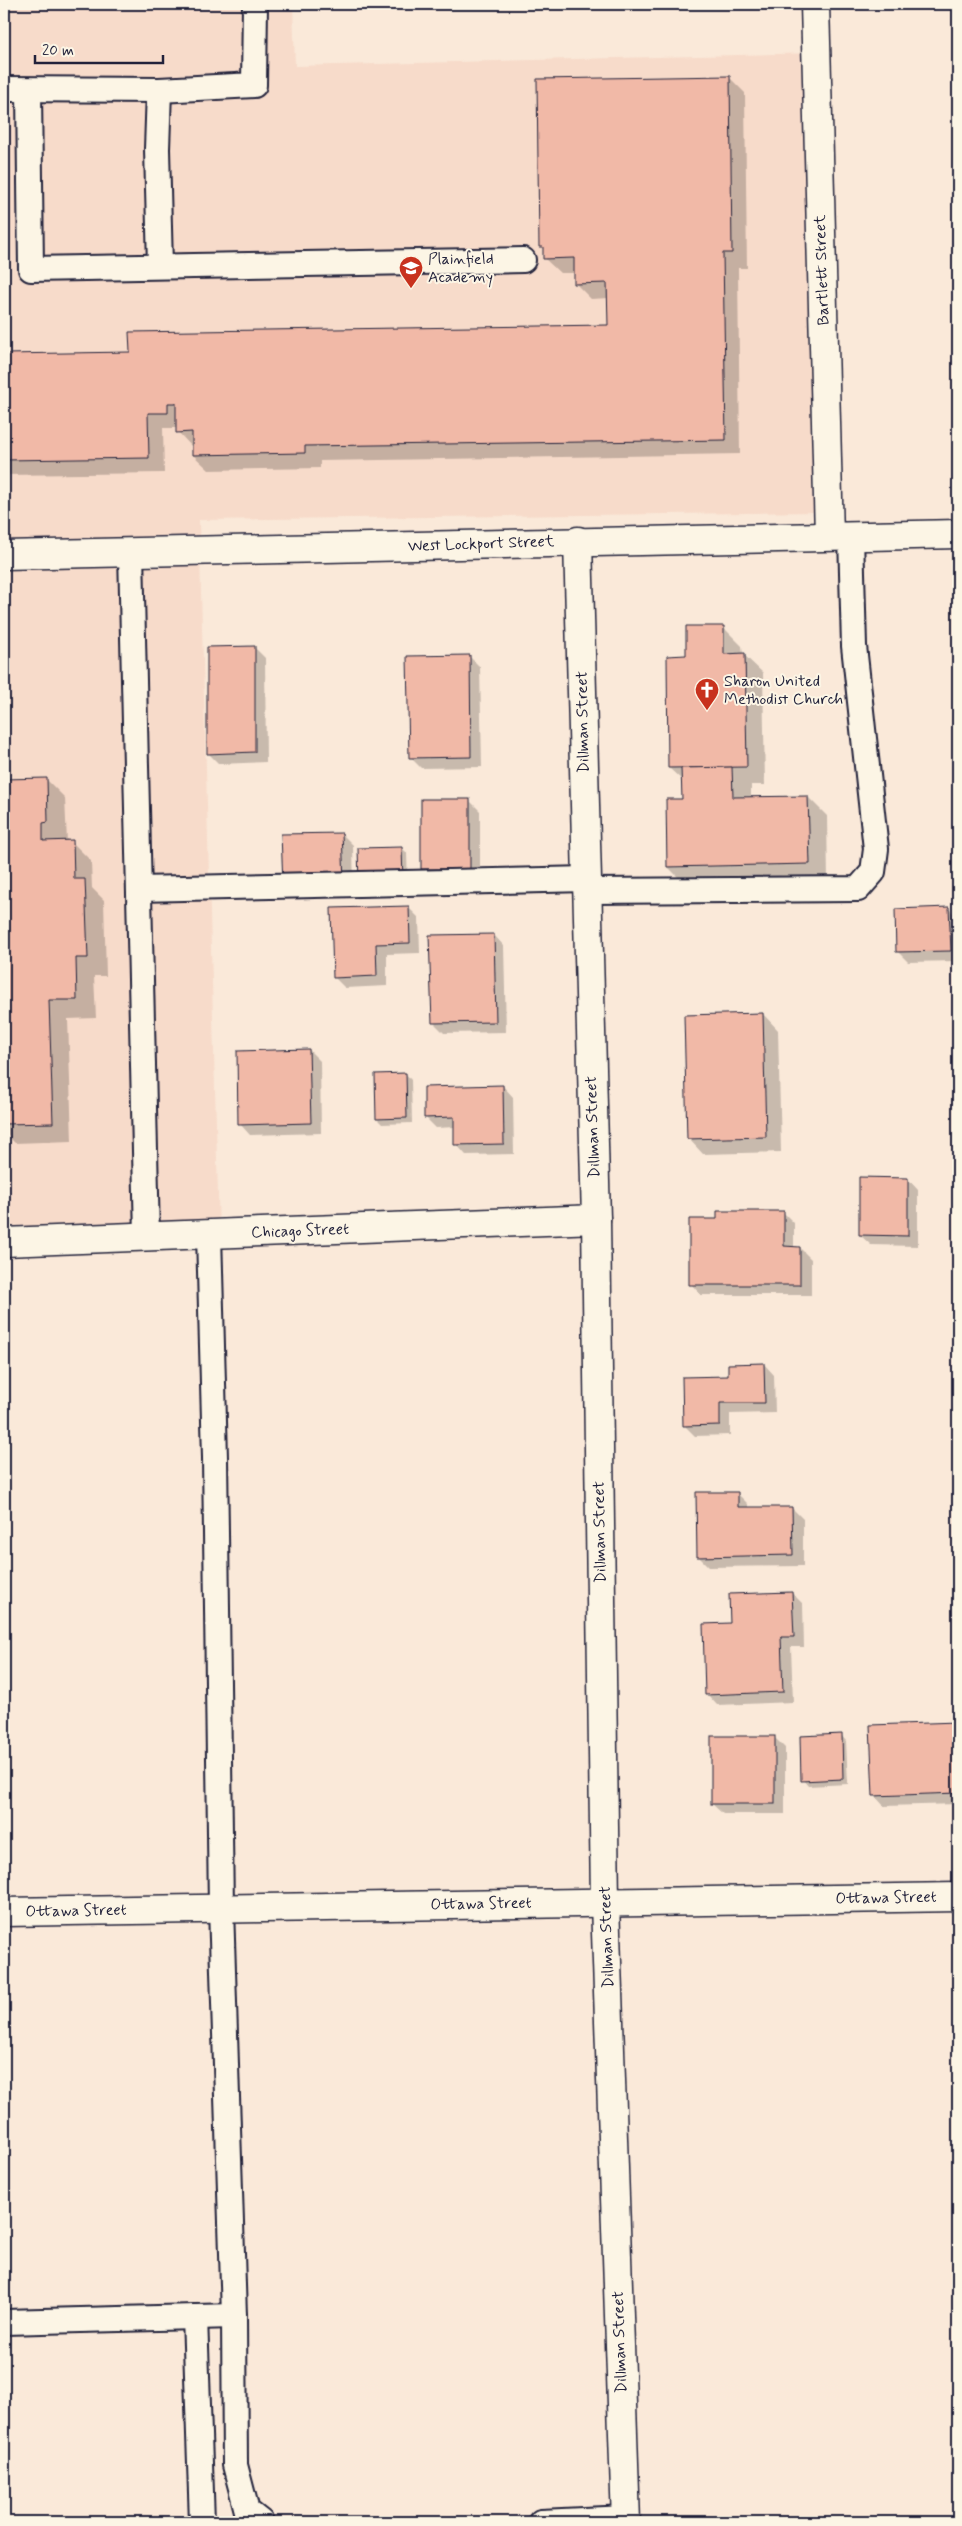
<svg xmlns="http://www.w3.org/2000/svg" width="962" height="2526" viewBox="0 0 962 2526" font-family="Mynerve,sans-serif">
	<rect width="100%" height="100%" fill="#fae9d9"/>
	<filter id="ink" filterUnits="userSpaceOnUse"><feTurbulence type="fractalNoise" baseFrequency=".02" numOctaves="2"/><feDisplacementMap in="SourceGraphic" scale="10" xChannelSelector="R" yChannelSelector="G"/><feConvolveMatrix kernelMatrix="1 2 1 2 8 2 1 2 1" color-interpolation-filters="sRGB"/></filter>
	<g filter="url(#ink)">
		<polygon fill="#f7dbca" points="4,4 293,4 295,66 815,53 822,512 199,520 219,1231 4,1235"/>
		<g fill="#0003">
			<polygon points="729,77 745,93 747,268 738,268 740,454 320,461 320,468 209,470 193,455 193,448 178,432 177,428 163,428 164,473 4,475 4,355 131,353 609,326 609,298 591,299 576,284 575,273 560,273 544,258 544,250 540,246"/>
			<polygon points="723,627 742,646 743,654 763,673 765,785 751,785 751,798 808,797 827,816 828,882 687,886 668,867 683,800 683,781 669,768 688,656"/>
			<polygon points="254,647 265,658 266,762 219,764 208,753"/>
			<polygon points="469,656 480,667 482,767 421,768 410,757"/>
			<polygon points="46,779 65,798 67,842 72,842 91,861 92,888 104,900 106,976 94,976 96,1018 68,1019 72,1141 15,1143 4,1132 4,780"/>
			<polygon points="470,801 480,811 480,880 433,880 422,869"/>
			<polygon points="342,834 353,845 354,892 283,835"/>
			<polygon points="402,848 407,853 408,887 365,888"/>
			<polygon points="409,908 419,918 420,953 387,954 387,986 345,988 334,977"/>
			<polygon points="948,908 958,918 958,961 908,962 898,952"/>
			<polygon points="494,935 504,946 506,1032 444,1033 433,1022"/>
			<polygon points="763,1014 778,1030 781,1152 703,1154 688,1138"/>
			<polygon points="309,1050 320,1061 321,1133 250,1135 240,1124"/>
			<polygon points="406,1074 411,1080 412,1123 382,1124 377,1119"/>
			<polygon points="503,1086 513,1097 514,1154 466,1155 456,1144 455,1127 436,1128 425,1117"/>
			<polygon points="908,1179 918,1190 918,1246 871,1245 860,1235"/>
			<polygon points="783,1212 794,1223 794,1248 800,1248 811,1259 811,1295 701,1295 691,1284 718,1221"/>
			<polygon points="764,1364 774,1375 775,1413 730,1414 730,1435 695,1436 684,1425 729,1378"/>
			<polygon points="737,1493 748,1504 748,1508 792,1508 803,1519 803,1566 709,1567 698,1556"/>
			<polygon points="792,1593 803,1604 804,1647 791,1647 793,1702 717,1705 707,1694 732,1624"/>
			<polygon points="958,1723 958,1804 884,1806 874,1795 871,1726"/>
			<polygon points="841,1735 846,1741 848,1784 808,1786 803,1780"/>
			<polygon points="774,1737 785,1748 785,1814 723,1814 712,1804"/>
		</g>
		<g fill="#f1b9a7" stroke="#22223b">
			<polygon points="730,76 732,253 723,253 726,440 305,446 305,453 192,455 192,432 176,433 176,403 168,403 168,413 148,413 149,458 4,460 4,354 130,352 129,332 608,325 607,283 574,284 574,258 543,259 543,247 539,247 537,79"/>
			<polygon points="686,626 724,626 724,654 745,653 747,767 668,768 667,656 686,655"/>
			<polygon points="255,646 255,752 207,754 207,647"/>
			<polygon points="470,655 471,757 409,758 407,656"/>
			<polygon points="732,767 733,797 808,796 810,864 667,867 666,799 682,799 681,768"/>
			<polygon points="47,778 48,822 43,823 43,841 73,840 74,879 85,879 88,958 76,958 77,1000 49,1000 53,1123 4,1124 4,779"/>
			<rect x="421" y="799" width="49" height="70"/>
			<polygon points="342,833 344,882 283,884 281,834"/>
			<polygon points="402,847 403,882 359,883 358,848"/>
			<polygon points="409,906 410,943 376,944 377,976 333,978 331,908"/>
			<polygon points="949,907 951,951 896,952 895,909"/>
			<polygon points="494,934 496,1022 432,1023 429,935"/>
			<polygon points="763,1013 766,1137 687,1139 684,1015"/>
			<polygon points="309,1049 311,1123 238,1125 237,1051"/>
			<polygon points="406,1073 407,1118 376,1119 375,1074"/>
			<polygon points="503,1085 504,1144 454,1145 454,1117 424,1118 424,1087"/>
			<polygon points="859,1177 908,1178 908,1236 859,1235"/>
			<polygon points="717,1211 784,1211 784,1246 800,1247 800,1285 689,1285 689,1219 717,1219"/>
			<polygon points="764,1363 765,1403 720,1403 720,1425 683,1426 682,1377 728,1376 728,1364"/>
			<polygon points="696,1492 738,1492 738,1507 792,1507 793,1555 697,1557"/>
			<polygon points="792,1592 794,1637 781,1637 783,1692 705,1695 703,1624 730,1623 729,1594"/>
			<polygon points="958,1722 958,1793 873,1796 870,1725"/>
			<polygon points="842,1734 843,1779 801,1781 800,1736"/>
			<rect x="711" y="1736" width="64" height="68"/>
		</g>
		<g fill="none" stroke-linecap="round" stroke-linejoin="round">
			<defs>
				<g id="service">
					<polyline points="4,89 159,90 254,85 255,4"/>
					<polyline points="29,90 31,269 523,260"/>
					<polyline points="159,90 157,149 160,266"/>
					<polyline points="131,552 147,1236"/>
					<polyline points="139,889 587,879"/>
					<polyline points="587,891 858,889 873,872 876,849 854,646 851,536"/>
					<polyline points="209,1234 215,1458 221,1908 234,2316 235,2465 247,2511 261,2522"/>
					<polyline points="195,2317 202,2522"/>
					<polyline points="4,2322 234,2316"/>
					<polyline points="541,2522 626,2518"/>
				</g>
				<g id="minor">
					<polyline points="815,4 829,536"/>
					<polyline points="578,541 596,1219 605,1903 626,2522"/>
					<polyline points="4,1242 596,1219"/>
					<polyline points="4,1912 958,1897"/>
				</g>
				<polyline id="secondary" points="4,555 958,534"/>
			</defs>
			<use href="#service" stroke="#22223b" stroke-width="28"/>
			<use href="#minor" stroke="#22223b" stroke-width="31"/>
			<use href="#secondary" stroke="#22223b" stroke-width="31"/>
			<use href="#service" stroke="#fcf5e5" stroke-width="24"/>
			<use href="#minor" stroke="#fcf5e5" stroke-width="28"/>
			<use href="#secondary" stroke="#fcf5e5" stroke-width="28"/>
		</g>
	</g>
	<defs>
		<symbol id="school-pin" viewBox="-11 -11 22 30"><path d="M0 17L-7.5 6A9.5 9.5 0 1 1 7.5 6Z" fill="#c8321e" stroke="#fcf5e5"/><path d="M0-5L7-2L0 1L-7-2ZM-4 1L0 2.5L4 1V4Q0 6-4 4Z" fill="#fff"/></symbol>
		<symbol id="church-pin" viewBox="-11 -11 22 30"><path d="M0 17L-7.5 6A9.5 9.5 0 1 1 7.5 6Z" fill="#c8321e" stroke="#fcf5e5"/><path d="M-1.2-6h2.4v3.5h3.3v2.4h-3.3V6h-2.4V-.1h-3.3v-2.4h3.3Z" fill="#fff"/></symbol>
	</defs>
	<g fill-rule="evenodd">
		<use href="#school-pin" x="397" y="254" width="28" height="38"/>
		<use href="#church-pin" x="693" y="676" width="28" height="38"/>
	</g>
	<g text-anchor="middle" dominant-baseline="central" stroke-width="4" stroke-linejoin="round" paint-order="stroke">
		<g font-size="16" fill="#22223b" stroke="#fcf5e5" text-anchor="start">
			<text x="428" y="259">Plainfield<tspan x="428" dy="18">Academy</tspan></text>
			<text x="724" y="681">Sharon United<tspan x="724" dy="18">Methodist Church</tspan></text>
		</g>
		<g font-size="16" fill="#22223b" stroke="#fcf5e5">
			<text transform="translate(822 270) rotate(-92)">Bartlett Street</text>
			<text transform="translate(481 544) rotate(-2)">West Lockport Street</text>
			<text transform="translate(583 722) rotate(-91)">Dillman Street</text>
			<text transform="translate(593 1127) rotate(-92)">Dillman Street</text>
			<text transform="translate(300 1231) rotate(-2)">Chicago Street</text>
			<text transform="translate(600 1532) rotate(-91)">Dillman Street</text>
			<text transform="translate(886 1898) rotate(-1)">Ottawa Street</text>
			<text transform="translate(481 1904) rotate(-1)">Ottawa Street</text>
			<text transform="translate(76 1911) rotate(-1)">Ottawa Street</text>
			<text transform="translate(607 1937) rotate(-92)">Dillman Street</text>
			<text transform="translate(620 2342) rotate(-92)">Dillman Street</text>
		</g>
	</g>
	<rect width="962" height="2526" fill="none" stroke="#fcf5e5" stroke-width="20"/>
	<rect x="10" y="10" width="942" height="2506" fill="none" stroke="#22223b" stroke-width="2" filter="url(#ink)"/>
	<path d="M35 55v8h128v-8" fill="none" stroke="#22223b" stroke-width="2.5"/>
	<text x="42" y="55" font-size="15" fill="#22223b" stroke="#fcf5e5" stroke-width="4" paint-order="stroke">20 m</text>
</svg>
